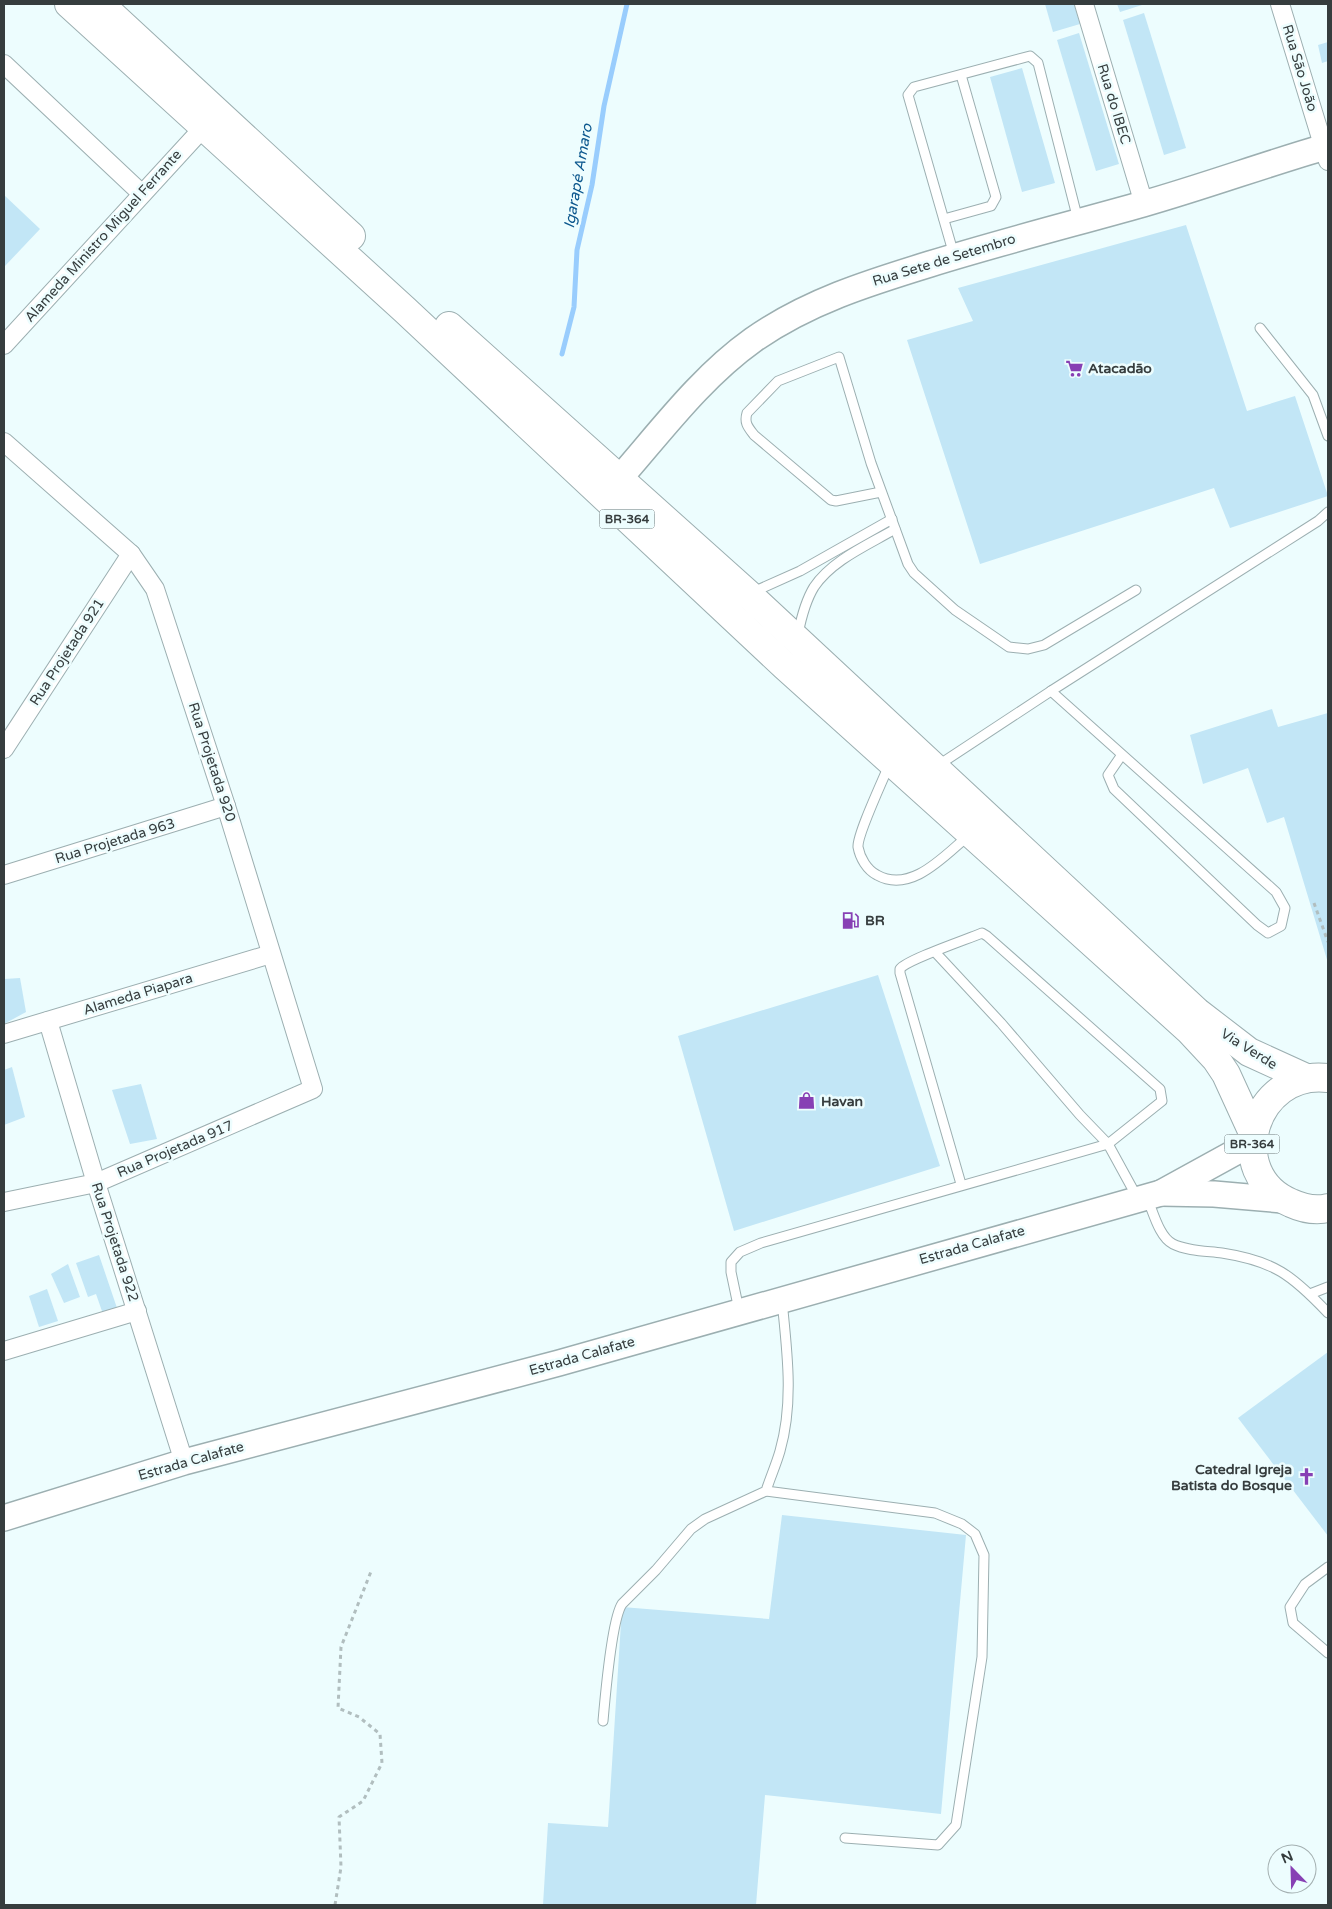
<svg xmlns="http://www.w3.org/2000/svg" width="1332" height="1909" viewBox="0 0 1332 1909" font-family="'Varela Round',sans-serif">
	<rect width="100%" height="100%" fill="#edfdfe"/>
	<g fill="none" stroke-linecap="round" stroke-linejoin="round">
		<polyline stroke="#99cdfd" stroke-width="5" points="562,354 574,307 577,250 592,185 604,106 627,4"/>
	</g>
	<g fill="#c2e6f6">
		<polygon points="1045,4 1074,4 1080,24 1053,32"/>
		<polygon points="1117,4 1141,4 1142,5 1120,12"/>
		<polygon points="1144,13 1186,148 1164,155 1123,20"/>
		<polygon points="1079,33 1119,164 1096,171 1057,40"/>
		<polygon points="1328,42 1328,61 1322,63 1318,45"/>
		<polygon points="1022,68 1055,183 1022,192 990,77"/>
		<polygon points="4,195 40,229 5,266 4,265"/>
		<polygon points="1186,225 1247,411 1295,396 1328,496 1230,528 1214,488 980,564 907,340 973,321 958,288"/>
		<polygon points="1272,709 1278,727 1328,713 1328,963 1284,817 1267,823 1248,768 1203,784 1190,735"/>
		<polygon points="878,975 940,1166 734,1231 678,1036"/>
		<polygon points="20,978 26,1012 4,1024 4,979"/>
		<polygon points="12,1067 25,1117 4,1125 4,1070"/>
		<polygon points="141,1084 157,1139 130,1144 112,1090"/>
		<polygon points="99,1255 117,1308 103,1314 96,1294 88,1297 76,1263"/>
		<polygon points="68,1264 80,1297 64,1303 51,1274"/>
		<polygon points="47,1289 58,1321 39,1327 29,1296"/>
		<polygon points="1328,1352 1328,1536 1238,1418"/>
		<polygon points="782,1515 966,1535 941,1814 765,1795 756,1905 543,1905 548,1823 608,1827 622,1607 769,1619"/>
	</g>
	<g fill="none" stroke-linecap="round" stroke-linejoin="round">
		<defs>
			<g id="lane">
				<polyline points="944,219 991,206 996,197 961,75"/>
				<polyline points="954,255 908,95 914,87 1030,56 1038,63 1078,220"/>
				<polyline points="1260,328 1313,395 1328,436"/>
				<path d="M 881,492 L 836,501 L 831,500 L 754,435 C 748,427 744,423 747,413 L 778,381 L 839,357 L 871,463 L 908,564 L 914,573 L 955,610 L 1009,647 L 1028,649 L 1044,645 L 1136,590"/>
				<polyline points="753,592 800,571 892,519"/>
				<path d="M 798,634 C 801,619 806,600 814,587 C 832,560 868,545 895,529"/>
				<polyline points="1051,691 1318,521 1328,512"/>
				<path d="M 889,765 C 883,780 857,835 858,847 C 860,858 867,870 877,875 C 911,894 944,856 968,836"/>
				<polyline points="937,766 1051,691 1276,892 1285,908 1281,926 1268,933 1257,925 1114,789 1108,775 1121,756"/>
				<path d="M 935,952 L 1001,1023 L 1080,1115 L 1108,1144 L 1162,1101 L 1160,1089 L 987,936 L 982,933 C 968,939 906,960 900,969 L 900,973 L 961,1184"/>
				<path d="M 1147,1198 C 1153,1211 1159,1237 1173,1244 C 1187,1251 1206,1251 1222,1253 C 1274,1261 1292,1275 1328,1313"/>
				<polyline points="1310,1294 1328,1287"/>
				<polyline points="739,1310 731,1272 731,1262 740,1252 761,1243 1108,1144 1137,1197"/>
				<polyline points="766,1491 935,1513 962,1524 975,1534 984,1555 982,1657 956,1825 938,1845 845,1838"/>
				<polyline points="1328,1567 1305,1584 1290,1607 1293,1623 1328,1653"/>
				<path d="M 603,1721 C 605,1698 612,1619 622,1604 L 656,1570 L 691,1529 L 705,1519 L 766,1491 C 770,1478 776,1465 780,1451 C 794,1402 787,1351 782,1301"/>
			</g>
			<g id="street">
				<polyline points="1084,4 1144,204"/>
				<polyline points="1280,4 1328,161"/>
				<polyline points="4,64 141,193"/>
				<polyline points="4,345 203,128"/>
				<polyline points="4,442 131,554 155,589 226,806 313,1089 96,1183 4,1202"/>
				<polyline points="4,749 131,554"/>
				<polyline points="4,875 226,806"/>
				<polyline points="48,1021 96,1183 184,1462"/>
				<polyline points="4,1034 271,954"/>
				<polyline points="4,1351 137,1311"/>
			</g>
			<g id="secondary">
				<path d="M 619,479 C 661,431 701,377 753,340 C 807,302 868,283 930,264 C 1001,242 1072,224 1143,204 C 1206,186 1266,164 1328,146"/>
				<polyline points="1161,1193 1214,1194 1283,1200"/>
				<polyline points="4,1518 184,1462 559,1363 1161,1193 1252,1143"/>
			</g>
			<g id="primary">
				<polyline points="69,4 405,310 785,666 1189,1030 1216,1059 1226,1074 1253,1133"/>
				<polyline points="100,4 351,236"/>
				<polyline points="449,326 748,594 1197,1012 1249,1052 1306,1078"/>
				<path d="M 1328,1078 C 1254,1069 1222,1174 1291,1203 C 1302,1208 1316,1211 1328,1208"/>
			</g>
		</defs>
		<use href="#lane" stroke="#9cafb1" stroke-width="11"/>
		<use href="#street" stroke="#9cafb1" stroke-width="20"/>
		<use href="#secondary" stroke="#9cafb1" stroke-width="28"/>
		<use href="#primary" stroke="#9cafb1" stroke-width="30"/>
		<g stroke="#b1bebf" stroke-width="3" stroke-dasharray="4 4" stroke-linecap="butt">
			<polyline points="1314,903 1328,942"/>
			<polyline points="335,1905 341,1867 339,1817 363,1801 382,1763 380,1734 359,1717 338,1708 341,1647 372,1569"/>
		</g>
		<use href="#lane" stroke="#fff" stroke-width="9"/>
		<use href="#street" stroke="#fff" stroke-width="18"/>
		<use href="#secondary" stroke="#fff" stroke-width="25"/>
		<use href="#primary" stroke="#fff" stroke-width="28"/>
	</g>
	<defs>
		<symbol id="supermarket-bare" viewBox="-9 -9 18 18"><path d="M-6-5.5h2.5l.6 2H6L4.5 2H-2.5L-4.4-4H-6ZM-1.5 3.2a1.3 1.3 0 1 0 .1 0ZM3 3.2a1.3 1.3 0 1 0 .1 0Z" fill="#8740b4" stroke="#edfdfe" stroke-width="2.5" paint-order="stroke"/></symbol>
		<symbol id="fuel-bare" viewBox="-9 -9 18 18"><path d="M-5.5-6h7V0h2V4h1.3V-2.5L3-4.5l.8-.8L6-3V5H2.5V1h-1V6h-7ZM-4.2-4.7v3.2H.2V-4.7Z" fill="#8740b4" stroke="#edfdfe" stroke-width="2.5" paint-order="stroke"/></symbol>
		<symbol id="shop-bare" viewBox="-9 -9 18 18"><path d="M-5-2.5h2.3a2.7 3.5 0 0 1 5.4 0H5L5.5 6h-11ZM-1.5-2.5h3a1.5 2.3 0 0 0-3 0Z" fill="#8740b4" stroke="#edfdfe" stroke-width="2.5" paint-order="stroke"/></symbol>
		<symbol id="church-bare" viewBox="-9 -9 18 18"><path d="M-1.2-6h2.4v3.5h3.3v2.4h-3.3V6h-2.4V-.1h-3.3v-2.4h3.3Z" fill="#8740b4" stroke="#edfdfe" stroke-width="2.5" paint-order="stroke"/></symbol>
	</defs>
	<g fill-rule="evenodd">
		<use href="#supermarket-bare" x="1062" y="356" width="25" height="25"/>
		<use href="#fuel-bare" x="838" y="908" width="25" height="25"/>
		<use href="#shop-bare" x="794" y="1088" width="25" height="25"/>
		<use href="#church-bare" x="1294" y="1464" width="25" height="25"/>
	</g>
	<g text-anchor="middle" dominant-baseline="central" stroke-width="5" stroke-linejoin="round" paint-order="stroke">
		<g fill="#edfdfe" stroke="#6d7778" stroke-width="1">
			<rect x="599.5" y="509.5" width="55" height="19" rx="4"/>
			<rect x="1224.5" y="1134.5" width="55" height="19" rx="4"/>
		</g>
		<g font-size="12" font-weight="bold" fill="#363d3e">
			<text x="627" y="519">BR-364</text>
			<text x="1252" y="1144">BR-364</text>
		</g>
		<g font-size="14" fill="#363d3e" stroke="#edfdfe">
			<text transform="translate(1300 68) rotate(73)">Rua São João</text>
			<text transform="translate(1114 104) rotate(73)">Rua do IBEC</text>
			<text transform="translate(103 236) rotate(-48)">Alameda Ministro Miguel Ferrante</text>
			<text transform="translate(944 260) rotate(-17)">Rua Sete de Setembro</text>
			<text transform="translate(67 652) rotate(-57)">Rua Projetada 921</text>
			<text transform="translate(212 762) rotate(72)">Rua Projetada 920</text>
			<text transform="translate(115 841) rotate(-17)">Rua Projetada 963</text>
			<text transform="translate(138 994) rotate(-17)">Alameda Piapara</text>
			<text transform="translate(1249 1049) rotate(32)">Via Verde</text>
			<text transform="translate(175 1149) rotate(-23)">Rua Projetada 917</text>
			<text transform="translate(115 1242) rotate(72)">Rua Projetada 922</text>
			<text transform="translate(972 1245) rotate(-16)">Estrada Calafate</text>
			<text transform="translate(582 1356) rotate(-16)">Estrada Calafate</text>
			<text transform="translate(191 1461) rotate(-16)">Estrada Calafate</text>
		</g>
		<g font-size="14" font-weight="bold" fill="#363d3e" stroke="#edfdfe" text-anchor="start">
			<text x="1088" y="368">Atacadão</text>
			<text x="865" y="920">BR</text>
			<text x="821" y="1101">Havan</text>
			<text x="1292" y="1469" text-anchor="end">Catedral Igreja<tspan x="1292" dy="16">Batista do Bosque</tspan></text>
		</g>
		<g font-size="15" font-style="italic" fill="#0d588e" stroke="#edfdfe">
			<text transform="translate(578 176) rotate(-80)">Igarapé Amaro</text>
		</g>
	</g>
	<rect width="1332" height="1909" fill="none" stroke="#363d3e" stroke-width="10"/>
	<g transform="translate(1292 1869) rotate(337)"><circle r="24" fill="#edfdfe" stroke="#a4b0b1"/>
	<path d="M0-4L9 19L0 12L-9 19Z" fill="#8740b4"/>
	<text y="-8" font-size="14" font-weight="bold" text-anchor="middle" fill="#363d3e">N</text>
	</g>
</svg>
